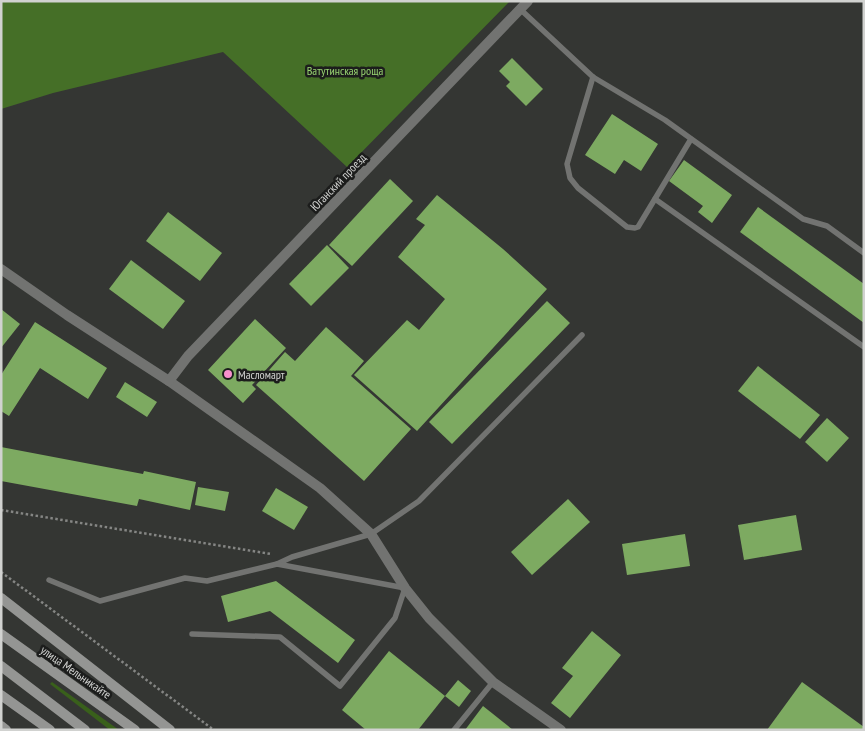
<svg xmlns="http://www.w3.org/2000/svg" width="865" height="731" viewBox="0 0 865 731" font-family="'PT Sans Narrow',sans-serif">
	<rect width="100%" height="100%" fill="#343633"/>
	<polygon fill="#39601b" points="52,682 119,730 110,730 50,684"/>
	<polygon fill="#456f27" points="1,1 510,1 347,167 223,52 53,93 1,109"/>
	<g fill="#7daa61">
		<polygon points="512,58 543,89 526,106 506,86 510,82 499,71"/>
		<polygon points="612,114 658,144 641,171 624,160 615,174 585,155"/>
		<polygon points="684,160 732,195 712,223 698,212 703,206 669,181"/>
		<polygon points="390,179 413,201 352,266 329,245"/>
		<polygon points="437,195 503,249 547,289 417,431 354,375 407,320 419,330 445,299 398,257 425,225 416,219"/>
		<polygon points="758,207 864,284 864,323 740,232"/>
		<polygon points="168,212 222,253 200,281 146,241"/>
		<polygon points="327,245 349,268 311,306 289,284"/>
		<polygon points="131,260 185,301 163,329 109,289"/>
		<polygon points="547,301 570,323 452,444 429,422"/>
		<polygon points="1,309 20,324 1,348"/>
		<polygon points="255,319 286,348 252,385 256,389 243,403 208,370"/>
		<polygon points="35,322 107,368 88,399 40,368 9,416 1,411 1,375"/>
		<polygon points="326,327 364,361 351,376 411,429 364,481 256,385 285,352 295,361"/>
		<polygon points="758,366 820,415 800,439 738,391"/>
		<polygon points="125,382 157,402 147,417 116,397"/>
		<polygon points="827,418 849,438 827,462 805,442"/>
		<polygon points="1,447 143,474 144,471 196,482 190,510 139,499 137,506 1,481"/>
		<polygon points="198,487 229,492 225,511 195,505"/>
		<polygon points="276,488 308,507 294,530 262,511"/>
		<polygon points="568,499 590,522 532,575 511,552"/>
		<polygon points="796,515 802,550 744,560 738,525"/>
		<polygon points="685,534 690,566 627,575 622,544"/>
		<polygon points="276,581 355,640 338,663 270,611 228,622 221,596"/>
		<polygon points="592,631 621,655 570,718 551,703 573,676 562,668"/>
		<polygon points="389,651 445,696 418,730 366,730 342,710"/>
		<polygon points="458,680 471,691 459,707 445,696"/>
		<polygon points="802,682 864,727 864,730 767,730"/>
		<polygon points="483,706 513,730 465,730"/>
	</g>
	<g fill="none" stroke-linecap="round" stroke-linejoin="round">
		<g stroke="#858684" stroke-width="2.5" stroke-dasharray="2.5 2.5" stroke-linecap="butt">
			<polyline points="1,510 271,554"/>
			<polyline points="1,572 214,730"/>
		</g>
		<g stroke="#727371" stroke-width="5.5">
			<polyline points="520,9 593,77 665,120 803,219 827,226 864,253"/>
			<polyline points="593,77 567,164 570,178 578,188 627,227 635,228 638,227 691,139"/>
			<polyline points="655,199 864,347"/>
			<polyline points="277,564 292,557 371,534 419,501 582,335"/>
			<polyline points="49,580 100,601 185,578 207,581 277,564 405,588 395,618 340,686 280,637 192,634"/>
			<polyline points="454,730 493,682"/>
		</g>
		<g stroke="#727371" stroke-width="10">
			<polyline points="1,269 67,315 169,381 320,488 371,534 405,588 429,618 493,682 561,730"/>
			<polyline points="169,381 188,356 528,1"/>
		</g>
		<g stroke="#949593" stroke-width="10">
			<polyline points="1,598 170,730"/>
			<polyline points="1,634 135,730"/>
			<polyline points="1,666 85,730"/>
			<polyline points="1,695 50,730"/>
			<polyline points="1,726 6,730"/>
		</g>
	</g>
	<circle fill="#f790cd" stroke="#1c1d1c" stroke-width="2" cx="228" cy="374" r="5"/>
	<g text-anchor="middle" dominant-baseline="central" stroke-width="5" stroke-linejoin="round" paint-order="stroke">
		<g font-size="12" fill="#97d371" stroke="#1c1d1c">
			<text x="345" y="70">Ватутинская роща</text>
		</g>
		<g font-size="12" fill="#d1d2d0" stroke="#1c1d1c">
			<text transform="translate(338 182) rotate(-46)">Юганский проезд</text>
			<text transform="translate(76 672) rotate(35)">улица Мельникайте</text>
		</g>
		<g font-size="12" fill="#d1d2d0" stroke="#1c1d1c" text-anchor="start">
			<text x="238" y="374">Масломарт</text>
		</g>
	</g>
	<rect width="865" height="731" fill="none" stroke="#d1d2d0" stroke-width="5"/>
</svg>
